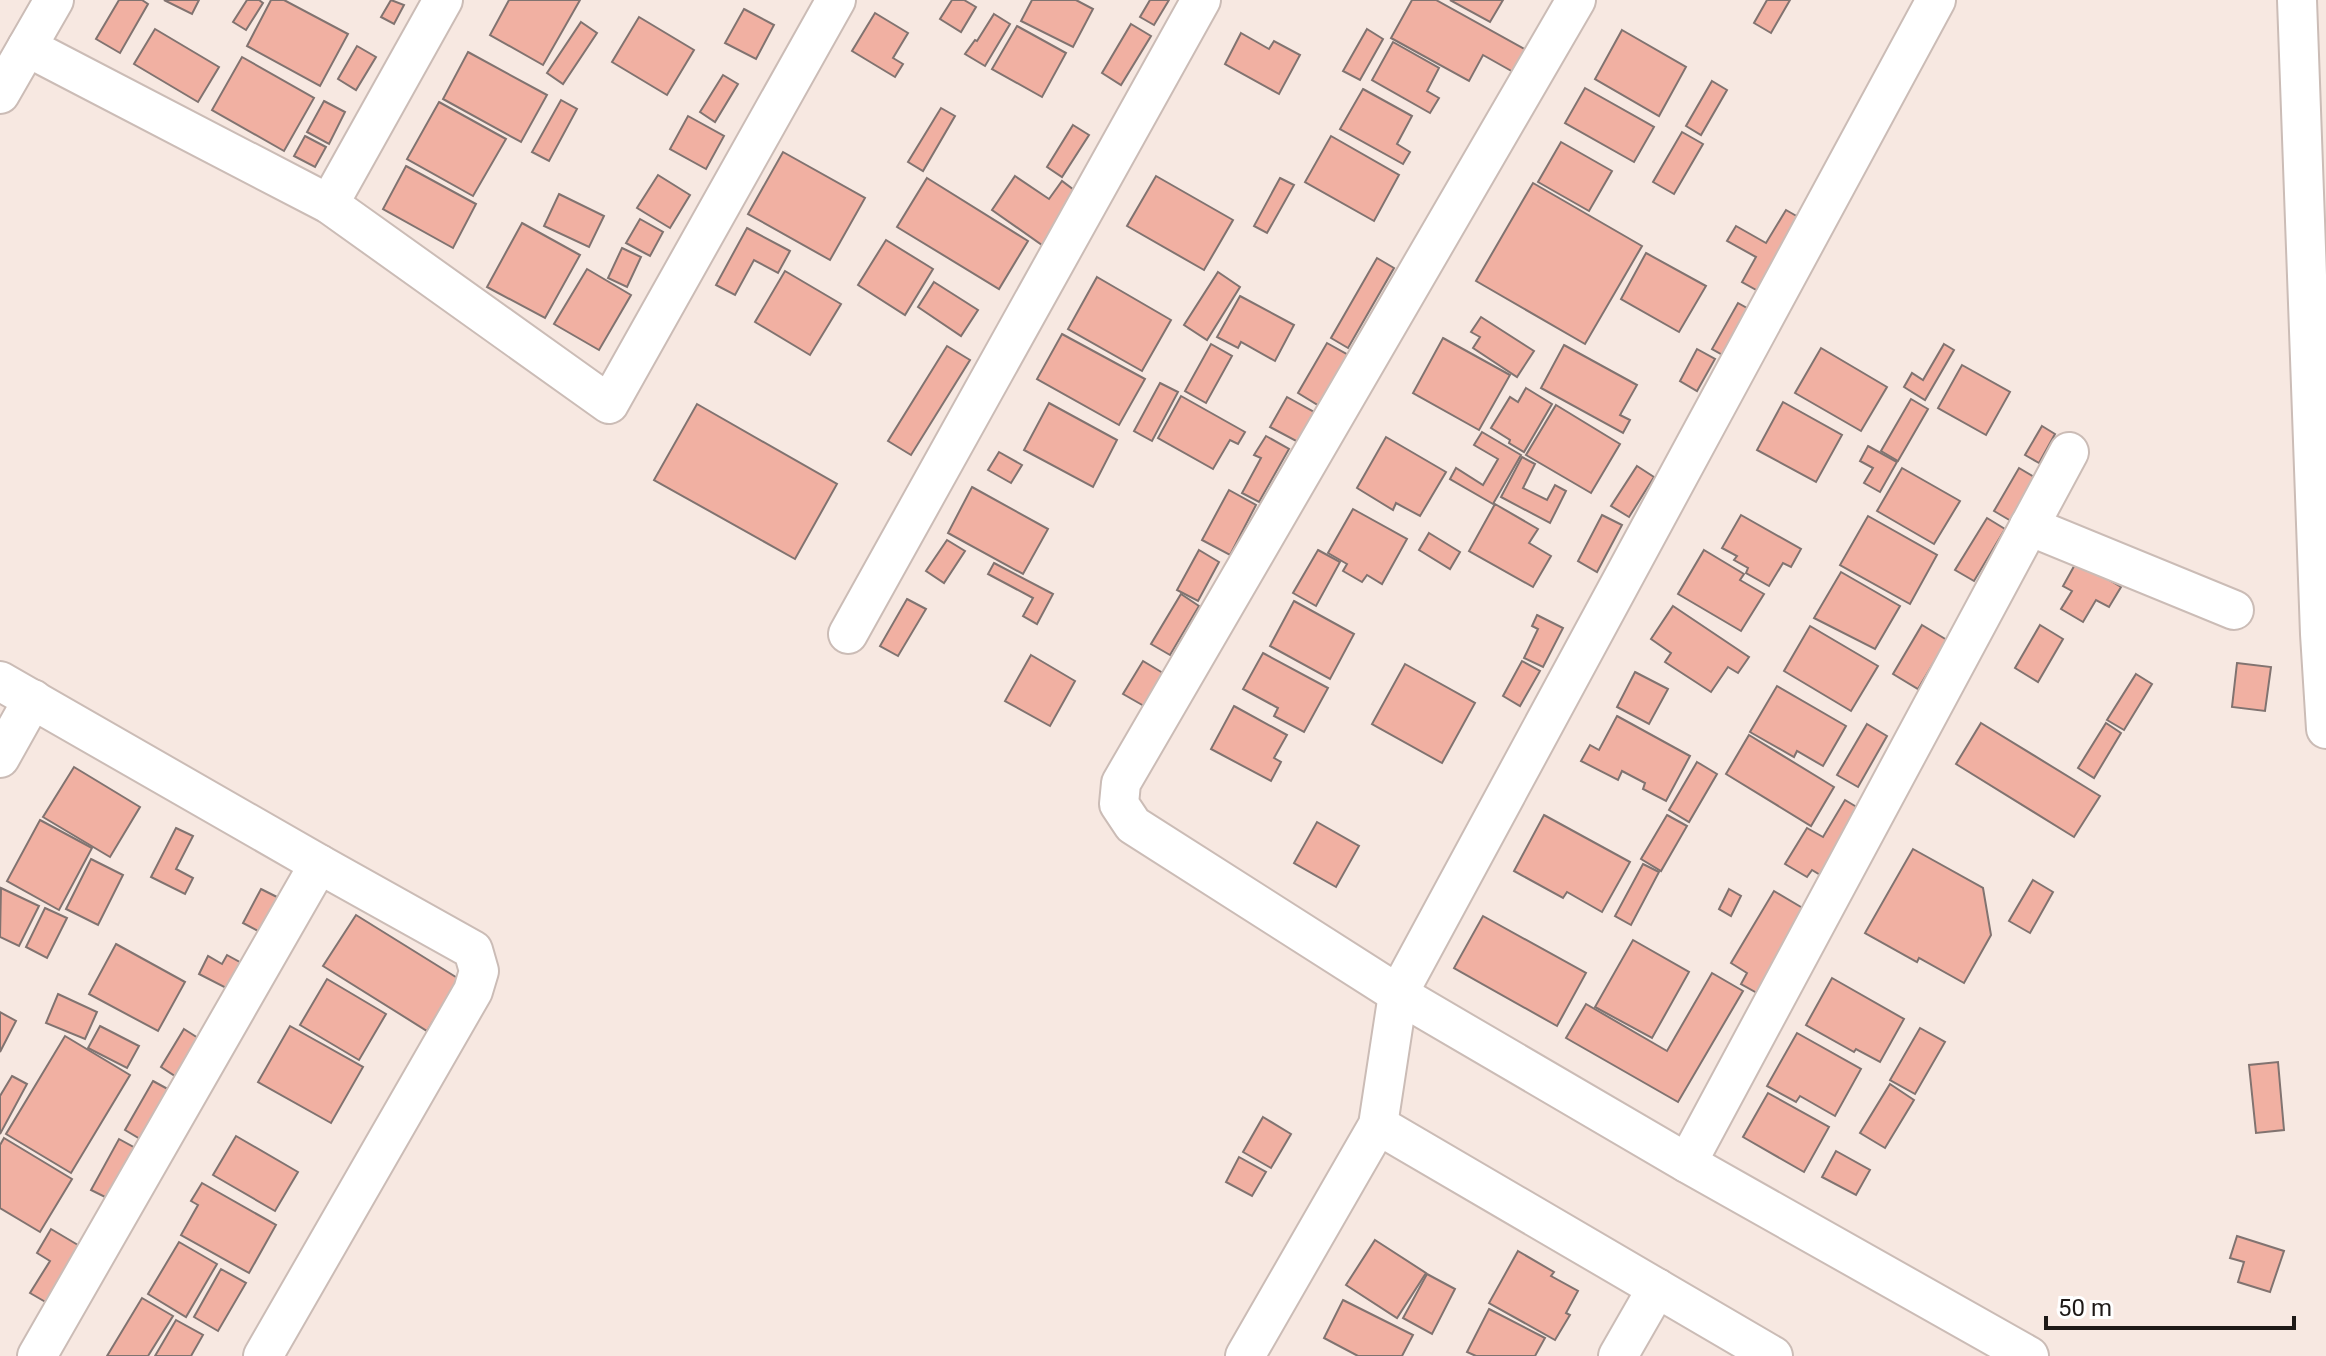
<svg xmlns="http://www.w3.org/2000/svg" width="2326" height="1356" viewBox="0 0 2326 1356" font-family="Roboto,sans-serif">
	<rect width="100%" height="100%" fill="#f7e8e1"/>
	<g fill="#f1b0a2" stroke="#817370" stroke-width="2">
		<polygon points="119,0 142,0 148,4 120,53 96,39"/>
		<polygon points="164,0 199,0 192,14"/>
		<polygon points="247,0 259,0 263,3 246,30 233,22"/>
		<polygon points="271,0 284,0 348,34 320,86 247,46"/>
		<polygon points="391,0 404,5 394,24 381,17"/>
		<polygon points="509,0 580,0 543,65 490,35"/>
		<polygon points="952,0 964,0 976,7 961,32 940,19"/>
		<polygon points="1032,0 1076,0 1093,9 1073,47 1021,21"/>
		<polygon points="1150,0 1169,0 1154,25 1140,17"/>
		<polygon points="1412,0 1436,0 1528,51 1515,73 1483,55 1469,81 1391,38"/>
		<polygon points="1450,0 1503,0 1490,22"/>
		<polygon points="1767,0 1790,0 1771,33 1754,23"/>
		<polygon points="744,9 774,25 756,59 725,43"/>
		<polygon points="875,13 908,33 893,58 903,64 895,77 852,51"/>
		<polygon points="994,14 1010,24 985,66 965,54 975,40 977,41"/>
		<polygon points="639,17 694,50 667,95 612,62"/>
		<polygon points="581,22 597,33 563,84 547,73"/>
		<polygon points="1131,24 1151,36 1121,85 1102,73"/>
		<polygon points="1017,26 1066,53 1042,97 992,69"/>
		<polygon points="155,29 219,67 198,102 134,64"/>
		<polygon points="1367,29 1383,39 1360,80 1343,71"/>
		<polygon points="1622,30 1686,67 1659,116 1595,79"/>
		<polygon points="1241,33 1269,49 1274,41 1300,55 1279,94 1225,64"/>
		<polygon points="1393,42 1439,68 1427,91 1439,98 1430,113 1372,80"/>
		<polygon points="357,46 376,57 356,90 338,79"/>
		<polygon points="468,52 547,95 521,142 443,99"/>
		<polygon points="242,57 314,98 284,151 212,110"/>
		<polygon points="723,75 738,84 715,122 700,112"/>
		<polygon points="1712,81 1727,90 1701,135 1686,126"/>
		<polygon points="1585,88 1654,127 1634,162 1565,123"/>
		<polygon points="1363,89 1412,116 1397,144 1410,152 1403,164 1340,129"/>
		<polygon points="561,100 577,109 549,161 532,152"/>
		<polygon points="324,101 345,112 329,144 307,132"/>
		<polygon points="439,102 506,139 473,196 407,159"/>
		<polygon points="941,108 955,116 923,171 908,162"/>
		<polygon points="688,116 724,136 706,169 670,149"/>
		<polygon points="1073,125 1089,135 1062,177 1047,167"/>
		<polygon points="1682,132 1703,144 1674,194 1653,182"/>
		<polygon points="305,136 326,147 315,167 294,156"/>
		<polygon points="1331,136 1399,175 1374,221 1305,182"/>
		<polygon points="1561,142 1612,171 1589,211 1538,182"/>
		<polygon points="783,152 865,198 830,260 748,214"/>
		<polygon points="406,166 476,204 453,248 383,209"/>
		<polygon points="658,175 690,195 670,228 637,208"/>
		<polygon points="1015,176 1049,199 1062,181 1078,193 1042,245 992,210"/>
		<polygon points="1156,176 1233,220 1204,270 1127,226"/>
		<polygon points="927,178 1028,241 999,289 897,227"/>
		<polygon points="1280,178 1294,185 1267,233 1254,226"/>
		<polygon points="1533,183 1642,246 1585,344 1476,281"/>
		<polygon points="559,194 604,216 589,247 544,226"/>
		<polygon points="1786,210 1800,218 1758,291 1742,282 1756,257 1727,241 1736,226 1766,243"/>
		<polygon points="640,219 663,232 650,256 626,243"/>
		<polygon points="522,223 580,255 545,318 487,287"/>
		<polygon points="747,228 790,251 778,273 754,260 735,295 716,285"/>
		<polygon points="886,240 933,269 905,315 858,285"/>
		<polygon points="622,248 641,257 627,287 608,278"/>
		<polygon points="1646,253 1706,286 1679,332 1621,299"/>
		<polygon points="1377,258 1394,268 1348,348 1331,338"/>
		<polygon points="587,269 631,295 599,350 554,324"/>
		<polygon points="785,271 841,304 810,355 755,322"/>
		<polygon points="1218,272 1240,287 1207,340 1184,325"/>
		<polygon points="1097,277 1171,320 1142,371 1068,329"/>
		<polygon points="934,282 978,310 961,336 918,307"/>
		<polygon points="1240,296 1294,325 1275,361 1241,342 1238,348 1217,337"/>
		<polygon points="1738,303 1754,312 1728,358 1712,349"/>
		<polygon points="1481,317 1534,351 1517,377 1473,348 1480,337 1471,332"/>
		<polygon points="1062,334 1145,379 1119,425 1037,379"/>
		<polygon points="1443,338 1510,375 1479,430 1413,393"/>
		<polygon points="1327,343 1350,356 1321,407 1298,393"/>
		<polygon points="1211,344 1232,356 1206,403 1185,391"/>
		<polygon points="1944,344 1954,350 1925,400 1904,387 1912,373 1923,380"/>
		<polygon points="1564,345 1637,385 1620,415 1630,420 1623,433 1541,388"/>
		<polygon points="947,346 970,360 911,455 888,441"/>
		<polygon points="1821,348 1887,387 1861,431 1795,393"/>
		<polygon points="1697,349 1715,359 1697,391 1680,381"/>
		<polygon points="1962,365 2010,392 1986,435 1938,408"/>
		<polygon points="1160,383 1178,392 1152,441 1134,431"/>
		<polygon points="1526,388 1552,404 1524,452 1509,443 1510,440 1491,428 1510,397 1518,402"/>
		<polygon points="1181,396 1245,432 1238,444 1230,440 1213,469 1158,438"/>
		<polygon points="1287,397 1314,412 1298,442 1270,427"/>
		<polygon points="1911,399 1928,409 1898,461 1881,451"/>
		<polygon points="1783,402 1842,435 1816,482 1757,450"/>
		<polygon points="1049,403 1117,440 1093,487 1024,450"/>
		<polygon points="697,404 837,484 795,559 654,480"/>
		<polygon points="1556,405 1620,444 1591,493 1526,455"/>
		<polygon points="2042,426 2055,434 2039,463 2025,455"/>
		<polygon points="1482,432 1521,455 1493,504 1450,479 1456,468 1483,485 1498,459 1474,445"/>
		<polygon points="1266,436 1289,449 1259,502 1242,493 1261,458 1254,455"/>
		<polygon points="1386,437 1446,472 1420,516 1396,503 1393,510 1357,488"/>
		<polygon points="1868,446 1897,462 1880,492 1864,483 1873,468 1860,461"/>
		<polygon points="999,452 1022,465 1011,483 988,470"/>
		<polygon points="1522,457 1535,464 1523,488 1547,500 1555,485 1566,491 1550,523 1501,497"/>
		<polygon points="1637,466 1654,477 1629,517 1611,506"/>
		<polygon points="1902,468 1960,501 1934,544 1877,511"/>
		<polygon points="2019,468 2036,478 2011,521 1994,511"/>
		<polygon points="972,487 1048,529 1023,574 948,533"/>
		<polygon points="1229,490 1256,505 1230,555 1202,540"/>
		<polygon points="1495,504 1538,529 1529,543 1551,556 1533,587 1469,551"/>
		<polygon points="1353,509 1407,539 1382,584 1367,575 1362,582 1343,571 1347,564 1328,553"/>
		<polygon points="1602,515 1622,525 1597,572 1578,561"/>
		<polygon points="1741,515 1801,549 1791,567 1783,563 1769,586 1746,573 1748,568 1734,560 1737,556 1722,548"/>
		<polygon points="1868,516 1937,555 1910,604 1840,565"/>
		<polygon points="1987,518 2005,529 1974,581 1955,570"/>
		<polygon points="1429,533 1460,552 1450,569 1419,550"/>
		<polygon points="947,540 965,551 944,583 926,571"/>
		<polygon points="1199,550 1219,562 1198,601 1177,590"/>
		<polygon points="1318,550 1340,562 1316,606 1293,593"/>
		<polygon points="1704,550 1744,574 1740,580 1764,594 1741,631 1678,594"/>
		<polygon points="2077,561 2121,587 2109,607 2096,600 2083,622 2061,609 2072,591 2063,586"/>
		<polygon points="994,563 1053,594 1037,624 1023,616 1033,598 988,574"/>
		<polygon points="1841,572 1900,606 1875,649 1814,618"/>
		<polygon points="1181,594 1199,606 1170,655 1151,644"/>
		<polygon points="907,599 926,609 898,656 880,646"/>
		<polygon points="1294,601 1354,634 1330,679 1270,646"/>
		<polygon points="1673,606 1749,657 1738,673 1728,667 1711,692 1665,662 1671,653 1651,639"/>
		<polygon points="1537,615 1563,628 1543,667 1524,658 1538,629 1532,626"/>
		<polygon points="1922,625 1947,640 1918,689 1893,674"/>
		<polygon points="2040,625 2063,639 2038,682 2015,668"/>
		<polygon points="1810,626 1878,666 1851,711 1784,671"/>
		<polygon points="1263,653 1328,688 1304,732 1274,716 1278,708 1243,689"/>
		<polygon points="1031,655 1075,681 1050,726 1005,701"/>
		<polygon points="1143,661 1163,673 1144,706 1123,694"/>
		<polygon points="1522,661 1540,671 1520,706 1503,696"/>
		<polygon points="2237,663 2271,667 2265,711 2232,707"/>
		<polygon points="1405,664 1475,703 1442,763 1372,724"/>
		<polygon points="1635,672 1668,689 1649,724 1617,707"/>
		<polygon points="2136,674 2152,684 2124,730 2107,720"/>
		<polygon points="1777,686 1846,726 1823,766 1797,751 1794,757 1750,732"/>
		<polygon points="1234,706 1287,735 1274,758 1281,762 1271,781 1211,749"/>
		<polygon points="1617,716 1690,756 1666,801 1643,789 1645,783 1622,771 1618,780 1581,761 1590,745 1599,750"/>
		<polygon points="1981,723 2100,796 2074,837 1956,764"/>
		<polygon points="2106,723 2121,733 2094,778 2078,768"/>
		<polygon points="1867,724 1887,736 1858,787 1837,775"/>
		<polygon points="1749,735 1834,787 1811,826 1726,774"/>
		<polygon points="1697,762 1717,774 1689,822 1669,810"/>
		<polygon points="74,767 140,807 110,857 43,817"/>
		<polygon points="1845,800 1865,812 1827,879 1812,870 1807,877 1785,864 1807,828 1823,837"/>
		<polygon points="1544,815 1630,862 1602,912 1567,892 1563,898 1514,871"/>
		<polygon points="1667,815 1687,826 1661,871 1641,859"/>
		<polygon points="40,820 92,848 59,910 7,881"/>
		<polygon points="1317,822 1359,846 1336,887 1294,863"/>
		<polygon points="176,828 193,836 176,869 193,878 185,894 151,877"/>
		<polygon points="1913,849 1983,888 1991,935 1964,983 1919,958 1917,962 1865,933"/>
		<polygon points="91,859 123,875 98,925 66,909"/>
		<polygon points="1643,864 1659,872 1631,925 1615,916"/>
		<polygon points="2033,880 2053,892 2030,933 2009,921"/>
		<polygon points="1,888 39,906 19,946 0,937"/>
		<polygon points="261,889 279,898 260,932 243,923"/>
		<polygon points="1729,889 1741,896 1731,916 1719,909"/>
		<polygon points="1774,891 1806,910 1757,993 1741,984 1747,973 1731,963"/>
		<polygon points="45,908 67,918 47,958 26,947"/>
		<polygon points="356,915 459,979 427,1031 323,966"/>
		<polygon points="1483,916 1586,973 1557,1026 1454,968"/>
		<polygon points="1633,940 1689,972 1652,1038 1595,1007"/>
		<polygon points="116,944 185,982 158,1031 89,994"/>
		<polygon points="227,955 245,965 232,991 199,974 208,956 222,964"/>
		<polygon points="1712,973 1743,991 1678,1102 1566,1038 1586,1004 1667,1051"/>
		<polygon points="1832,978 1904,1019 1880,1062 1856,1049 1854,1052 1806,1025"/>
		<polygon points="327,979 386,1014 359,1060 300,1025"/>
		<polygon points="58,994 97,1012 85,1039 46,1023"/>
		<polygon points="0,1012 16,1021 0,1052"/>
		<polygon points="100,1026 139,1046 127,1068 88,1048"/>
		<polygon points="290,1026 363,1067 331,1123 258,1082"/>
		<polygon points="1920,1028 1945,1042 1915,1094 1890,1080"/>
		<polygon points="184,1029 198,1038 175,1076 161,1067"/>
		<polygon points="1797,1033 1861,1069 1835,1116 1800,1096 1796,1102 1767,1086"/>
		<polygon points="65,1036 130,1075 71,1173 6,1134"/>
		<polygon points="2278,1062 2284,1130 2256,1133 2249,1065"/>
		<polygon points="12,1076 27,1084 0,1134 0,1096"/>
		<polygon points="153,1081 175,1093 147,1143 125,1130"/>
		<polygon points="1890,1084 1914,1100 1885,1148 1860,1133"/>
		<polygon points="1768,1093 1829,1127 1804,1172 1743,1137"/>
		<polygon points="1263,1117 1291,1134 1271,1168 1243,1152"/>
		<polygon points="236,1136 298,1172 275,1211 213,1175"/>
		<polygon points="4,1138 72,1179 40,1232 0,1208 0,1145"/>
		<polygon points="119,1139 137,1149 109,1199 91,1190"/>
		<polygon points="1836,1151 1870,1170 1856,1195 1822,1177"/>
		<polygon points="1239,1157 1266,1172 1252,1196 1226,1182"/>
		<polygon points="202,1183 276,1225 249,1273 181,1235 198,1205 191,1201"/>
		<polygon points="51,1229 83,1248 49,1304 30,1293 50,1261 37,1253"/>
		<polygon points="2237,1236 2284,1251 2270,1292 2238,1282 2244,1262 2230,1258"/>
		<polygon points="1375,1240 1426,1273 1397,1318 1346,1285"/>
		<polygon points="179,1242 217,1264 186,1317 148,1294"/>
		<polygon points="1518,1251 1554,1272 1551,1276 1578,1291 1566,1313 1570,1315 1555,1340 1489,1303"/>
		<polygon points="221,1269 246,1283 218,1331 194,1317"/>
		<polygon points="1427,1274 1455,1289 1432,1334 1403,1318"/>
		<polygon points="142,1298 173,1316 148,1356 107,1356"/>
		<polygon points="1343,1300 1413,1335 1402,1356 1358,1356 1324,1338"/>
		<polygon points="1489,1309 1545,1338 1535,1356 1476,1356 1467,1352"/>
		<polygon points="176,1320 203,1335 191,1356 155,1356"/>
	</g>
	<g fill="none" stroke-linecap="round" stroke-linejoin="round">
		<defs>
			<g id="street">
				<polyline points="1576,0 1121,783 1119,804 1133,825 1398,994 1687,1163 2029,1356"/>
				<polyline points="2297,0 2320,634 2326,729"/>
				<polyline points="27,47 329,204 609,404 836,0"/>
				<polyline points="0,94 54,0"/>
				<polyline points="329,204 443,0"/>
				<polyline points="2029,526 2234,610"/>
				<polyline points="848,634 1201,0"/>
				<polyline points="0,681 319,864 473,950 479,971 473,991 263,1356"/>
				<polyline points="0,758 33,699"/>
				<polyline points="1378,1125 1773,1356"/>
				<polyline points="1687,1163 2069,452"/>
				<polyline points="37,1356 319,864"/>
				<polyline points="1245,1356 1378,1125 1398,994 1936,0"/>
				<polyline points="1618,1356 1657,1288"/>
			</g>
		</defs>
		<use href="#street" stroke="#cbbcb6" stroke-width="42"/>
		<use href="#street" stroke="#fff" stroke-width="38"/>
	</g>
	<path d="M2046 1316v12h248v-12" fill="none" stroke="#1e1917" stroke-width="4"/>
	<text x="2058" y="1316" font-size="24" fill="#1e1917" stroke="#ffffff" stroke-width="6" paint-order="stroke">50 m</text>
</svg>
